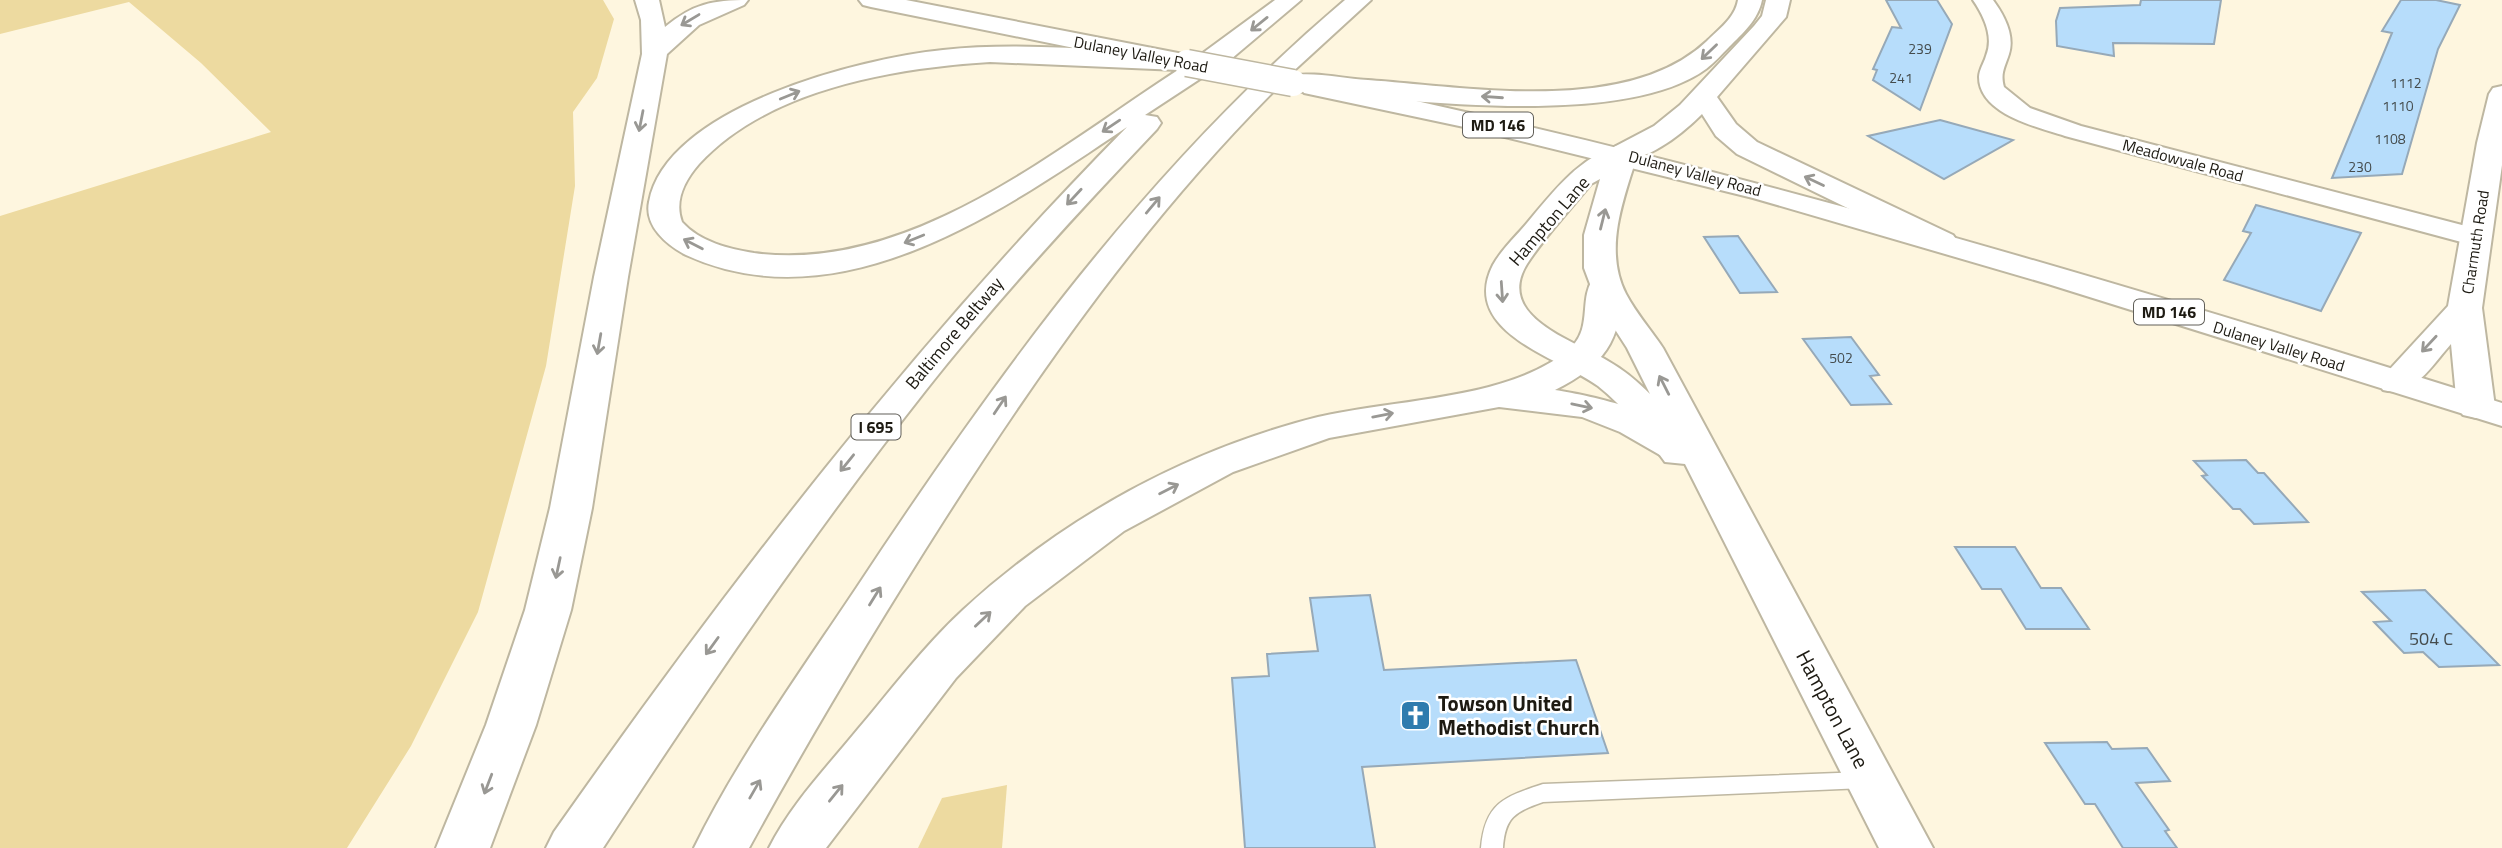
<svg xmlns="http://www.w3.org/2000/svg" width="2502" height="848" viewBox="0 0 2502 848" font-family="'Titillium Web',sans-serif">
	<rect width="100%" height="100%" fill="#fef6df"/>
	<g fill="#eddaa0">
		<polygon points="0,0 603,0 614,19 597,78 573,112 575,186 546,366 478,612 411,746 347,848 0,848 0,216 271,132 201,63 129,2 0,34"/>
		<polygon points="1007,785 1002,848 918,848 942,798"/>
	</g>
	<g fill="#b7ddfb" stroke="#96a9b8" stroke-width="2">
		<polygon points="1886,0 1937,0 1952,24 1920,110 1873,80 1877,70 1873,69 1892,27 1901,28"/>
		<polygon points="2141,0 2221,0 2214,44 2113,43 2114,56 2057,46 2056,21 2060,8 2140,5"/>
		<polygon points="2401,0 2436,0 2460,5 2438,49 2402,174 2332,178 2392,33 2382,31"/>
		<polygon points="1940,120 2013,140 1944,179 1868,136"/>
		<polygon points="2256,205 2361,233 2321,311 2224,280 2251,233 2243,231"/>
		<polygon points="1738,236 1777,292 1740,293 1704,237"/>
		<polygon points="1851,337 1879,375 1870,376 1891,404 1851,405 1803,339"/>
		<polygon points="2246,460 2258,473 2264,473 2308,522 2254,524 2240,509 2233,509 2202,476 2207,475 2194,461"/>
		<polygon points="1955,547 2015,547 2041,588 2061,588 2089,629 2026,629 2001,589 1982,589"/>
		<polygon points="2425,590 2499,665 2439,667 2423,652 2404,653 2374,622 2391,621 2362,592"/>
		<polygon points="1370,595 1384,670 1576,660 1608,753 1362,767 1375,848 1245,848 1232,678 1269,676 1267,654 1318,651 1310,598"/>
		<polygon points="2107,742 2112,749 2147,748 2170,781 2136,783 2169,830 2165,831 2177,848 2123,848 2095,804 2085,804 2045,743"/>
	</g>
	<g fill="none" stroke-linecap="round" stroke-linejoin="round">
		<defs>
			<path id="service" d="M 1864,772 L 1871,774 L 1875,780 L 1871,786 L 1864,788 L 1543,802 C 1515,812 1505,817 1503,848 L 1481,848 C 1485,803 1504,797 1543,784 Z"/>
			<path id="minor" d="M 1973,0 L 1993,0 C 2004,15 2015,35 2009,54 C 2005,67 2000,73 2004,87 L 2030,108 L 2081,126 L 2485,231 L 2489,237 L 2485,243 L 2465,243 L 2065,136 C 2037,127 1979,114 1979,77 C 1979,70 1984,63 1986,56 C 1994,37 1984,16 1973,0 Z"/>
			<g id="tertiary">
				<path d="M 2502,86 L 2502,165 L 2482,308 L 2495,407 L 2489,415 L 2476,418 L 2463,415 L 2457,407 L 2451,344 C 2432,365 2414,398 2383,390 L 2378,382 L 2448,306 L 2477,143 L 2489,94 L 2493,88 Z"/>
				<path d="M 1624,144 L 1634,147 L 1638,153 C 1624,198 1603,249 1626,294 C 1636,313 1651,330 1663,348 L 1933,848 L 1879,848 L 1685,464 L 1665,462 C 1645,435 1625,407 1598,386 C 1558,357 1459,332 1493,265 C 1501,250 1516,236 1527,223 C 1554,191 1580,155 1624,144 ZM 1600,179 L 1584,235 L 1584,268 L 1596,300 L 1627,348 L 1650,394 C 1637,381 1624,370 1608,361 C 1575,341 1494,317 1527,264 C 1545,236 1570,210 1591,184 Z"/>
			</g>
			<g id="primary">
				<polygon points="859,0 906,0 1178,53 1187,56 1191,61 1187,66 1178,69 871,7 863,5"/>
				<path d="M 1313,79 C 1717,162 2109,279 2502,403 L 2502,426 L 2048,284 L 1753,198 L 1464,127 L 1304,93 L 1300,87 L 1304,81 Z"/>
			</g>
			<g id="motorway">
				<path d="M 635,0 L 659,0 L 665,27 C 693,4 712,0 748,0 L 744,5 L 699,25 L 667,54 L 628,277 L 592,508 L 571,610 L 536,725 L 490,848 L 436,848 L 486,725 L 525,610 L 550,508 L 594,277 L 642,54 L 641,20 Z"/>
				<path d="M 1275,0 L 1301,0 L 1218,70 L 1209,73 L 1145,115 L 1157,117 L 1161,123 L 1157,129 C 1077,213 998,299 926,390 C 810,537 705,691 603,848 L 546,848 L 554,832 C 729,583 913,344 1127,127 C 1005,209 841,326 686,255 C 667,245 644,226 649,202 C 666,107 862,58 943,50 C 1000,44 1059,47 1116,51 C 1142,52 1173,50 1196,58 ZM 990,62 L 1178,70 C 1056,149 909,274 754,253 C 729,249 700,242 682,222 C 674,201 685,180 699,164 C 768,89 894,68 990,62 Z"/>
				<path d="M 1345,0 L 1371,0 L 1288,76 C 1312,71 1344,79 1368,80 C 1468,87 1628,116 1707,41 C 1719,29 1735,18 1738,0 L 1762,0 C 1758,20 1743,33 1729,47 C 1722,54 1714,63 1706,69 C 1621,131 1397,98 1293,91 L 1284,89 L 1281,84 C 1150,214 1043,365 944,520 C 876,627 810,736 749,848 L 694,848 C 738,758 801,671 857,587 C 999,372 1147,168 1345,0 Z"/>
				<path d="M 1766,0 L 1790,0 L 1786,17 L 1717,97 L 1736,124 L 1757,142 L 1953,235 L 1958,242 L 1953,249 L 1942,252 L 1931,249 L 1737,154 L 1716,136 L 1702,114 C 1682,134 1643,166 1614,159 L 1610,153 L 1614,147 L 1654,126 L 1680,105 L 1754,26 L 1762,16 Z"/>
				<path d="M 1605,276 L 1617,279 L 1622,286 C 1622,341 1603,366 1555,390 C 1593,396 1671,413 1694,446 L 1688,455 L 1674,458 L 1660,455 L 1620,432 L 1582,417 L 1499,407 L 1329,438 L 1233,472 L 1124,531 L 1025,606 L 956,678 L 826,848 L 769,848 C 791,804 827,767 858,729 C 892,689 924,646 963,610 C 1063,518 1186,450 1318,417 C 1394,399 1507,400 1567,351 C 1594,330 1578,301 1593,279 Z"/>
			</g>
		</defs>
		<use href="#service" stroke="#beb7a1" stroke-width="3"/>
		<use href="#minor" stroke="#beb7a1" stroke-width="4"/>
		<use href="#tertiary" stroke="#beb7a1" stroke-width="4"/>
		<use href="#primary" stroke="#beb7a1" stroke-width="4"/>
		<use href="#motorway" stroke="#beb7a1" stroke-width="4"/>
		<use href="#service" fill="#fff" fill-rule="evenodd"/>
		<use href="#minor" fill="#fff" fill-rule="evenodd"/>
		<use href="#tertiary" fill="#fff" fill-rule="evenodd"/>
		<use href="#primary" fill="#fff" fill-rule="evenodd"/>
		<use href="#motorway" fill="#fff" fill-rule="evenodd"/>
		<defs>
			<polyline id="primary-bridge" points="1187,63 1293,83"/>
		</defs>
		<use href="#primary-bridge" stroke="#beb7a1" stroke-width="29" stroke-linecap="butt"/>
		<use href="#primary-bridge" stroke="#fff" stroke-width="26"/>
	</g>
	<defs><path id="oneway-shaft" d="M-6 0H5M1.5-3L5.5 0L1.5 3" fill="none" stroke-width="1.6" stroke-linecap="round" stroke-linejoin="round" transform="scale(1.75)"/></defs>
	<g stroke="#999894">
		<use href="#oneway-shaft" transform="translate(690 20) rotate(149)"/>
		<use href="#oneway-shaft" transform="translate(1259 24) rotate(141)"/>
		<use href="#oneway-shaft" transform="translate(1709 52) rotate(136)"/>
		<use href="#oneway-shaft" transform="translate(790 95) rotate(-22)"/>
		<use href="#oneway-shaft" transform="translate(1492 97) rotate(-176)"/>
		<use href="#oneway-shaft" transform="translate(641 121) rotate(101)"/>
		<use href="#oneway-shaft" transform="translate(1111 126) rotate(146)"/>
		<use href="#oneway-shaft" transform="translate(1814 181) rotate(-155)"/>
		<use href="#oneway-shaft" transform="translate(1074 197) rotate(133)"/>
		<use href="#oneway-shaft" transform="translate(1153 205) rotate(-50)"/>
		<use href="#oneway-shaft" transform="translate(1603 219) rotate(-76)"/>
		<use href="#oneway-shaft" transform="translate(914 239) rotate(158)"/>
		<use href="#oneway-shaft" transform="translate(693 244) rotate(-153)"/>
		<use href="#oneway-shaft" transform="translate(1502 292) rotate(86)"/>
		<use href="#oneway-shaft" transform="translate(599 344) rotate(100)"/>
		<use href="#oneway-shaft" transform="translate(2429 344) rotate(133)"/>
		<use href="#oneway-shaft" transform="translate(1664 385) rotate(-117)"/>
		<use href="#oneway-shaft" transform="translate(1000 405) rotate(-56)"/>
		<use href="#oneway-shaft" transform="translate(1582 406) rotate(12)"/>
		<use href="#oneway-shaft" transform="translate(1383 415) rotate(-11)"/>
		<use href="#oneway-shaft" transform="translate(847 463) rotate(129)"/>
		<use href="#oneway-shaft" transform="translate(1169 489) rotate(-27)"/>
		<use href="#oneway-shaft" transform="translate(558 568) rotate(102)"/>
		<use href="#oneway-shaft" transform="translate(875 596) rotate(-58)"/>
		<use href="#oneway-shaft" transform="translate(983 619) rotate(-43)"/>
		<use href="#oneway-shaft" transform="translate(712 646) rotate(126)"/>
		<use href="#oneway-shaft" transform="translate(488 784) rotate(111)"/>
		<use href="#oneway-shaft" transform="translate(755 789) rotate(-60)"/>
		<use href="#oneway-shaft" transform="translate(836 793) rotate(-51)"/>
	</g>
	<defs>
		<symbol id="church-square" viewBox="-11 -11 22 22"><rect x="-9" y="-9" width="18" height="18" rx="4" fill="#2e7bae" stroke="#fff"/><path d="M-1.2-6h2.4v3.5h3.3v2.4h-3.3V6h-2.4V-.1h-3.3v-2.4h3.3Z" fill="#fff"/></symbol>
	</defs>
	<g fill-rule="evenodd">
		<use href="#church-square" x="1398" y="698" width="35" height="35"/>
	</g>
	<g text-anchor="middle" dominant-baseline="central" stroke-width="5" stroke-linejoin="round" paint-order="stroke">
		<g font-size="14" fill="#444b4c">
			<text x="1920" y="48">239</text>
			<text x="1901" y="77">241</text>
			<text x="2406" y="82">1112</text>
			<text x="2398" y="105">1110</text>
			<text x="2390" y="138">1108</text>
			<text x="2360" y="166">230</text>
			<text x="1841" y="357">502</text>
		</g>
		<g font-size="16" fill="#1d1a12" stroke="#fff">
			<text transform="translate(1141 54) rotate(11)">Dulaney Valley Road</text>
			<text transform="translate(2183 160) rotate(15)">Meadowvale Road</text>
			<text transform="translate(1695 173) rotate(15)">Dulaney Valley Road</text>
			<text transform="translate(2475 242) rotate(-81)">Charmuth Road</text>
			<text transform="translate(2279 346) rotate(17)">Dulaney Valley Road</text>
		</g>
		<g fill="#fff" stroke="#615f59" stroke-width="2">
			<rect x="1463" y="112.5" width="70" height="25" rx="5"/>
			<rect x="2134" y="299.5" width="70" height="25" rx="5"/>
			<rect x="851.5" y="414.5" width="49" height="25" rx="5"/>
		</g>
		<g font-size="16" font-weight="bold" fill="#1d1a12">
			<text x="1498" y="125">MD 146</text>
			<text x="2169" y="312">MD 146</text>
			<text x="876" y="427">I 695</text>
		</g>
		<g font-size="18" fill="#1d1a12" stroke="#fff">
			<text transform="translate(1549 221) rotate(-49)">Hampton Lane</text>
			<text transform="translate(954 333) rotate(-50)">Baltimore Beltway</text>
		</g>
		<g font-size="18" fill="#444b4c">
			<text x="2431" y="638">504 C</text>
		</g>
		<g font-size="21" font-weight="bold" fill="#1d1a12" stroke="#fff" text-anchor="start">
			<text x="1438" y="703">Towson United<tspan x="1438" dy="24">Methodist Church</tspan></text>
		</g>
		<g font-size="21" fill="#1d1a12" stroke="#fff">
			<text transform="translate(1833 709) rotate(62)">Hampton Lane</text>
		</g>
	</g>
</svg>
